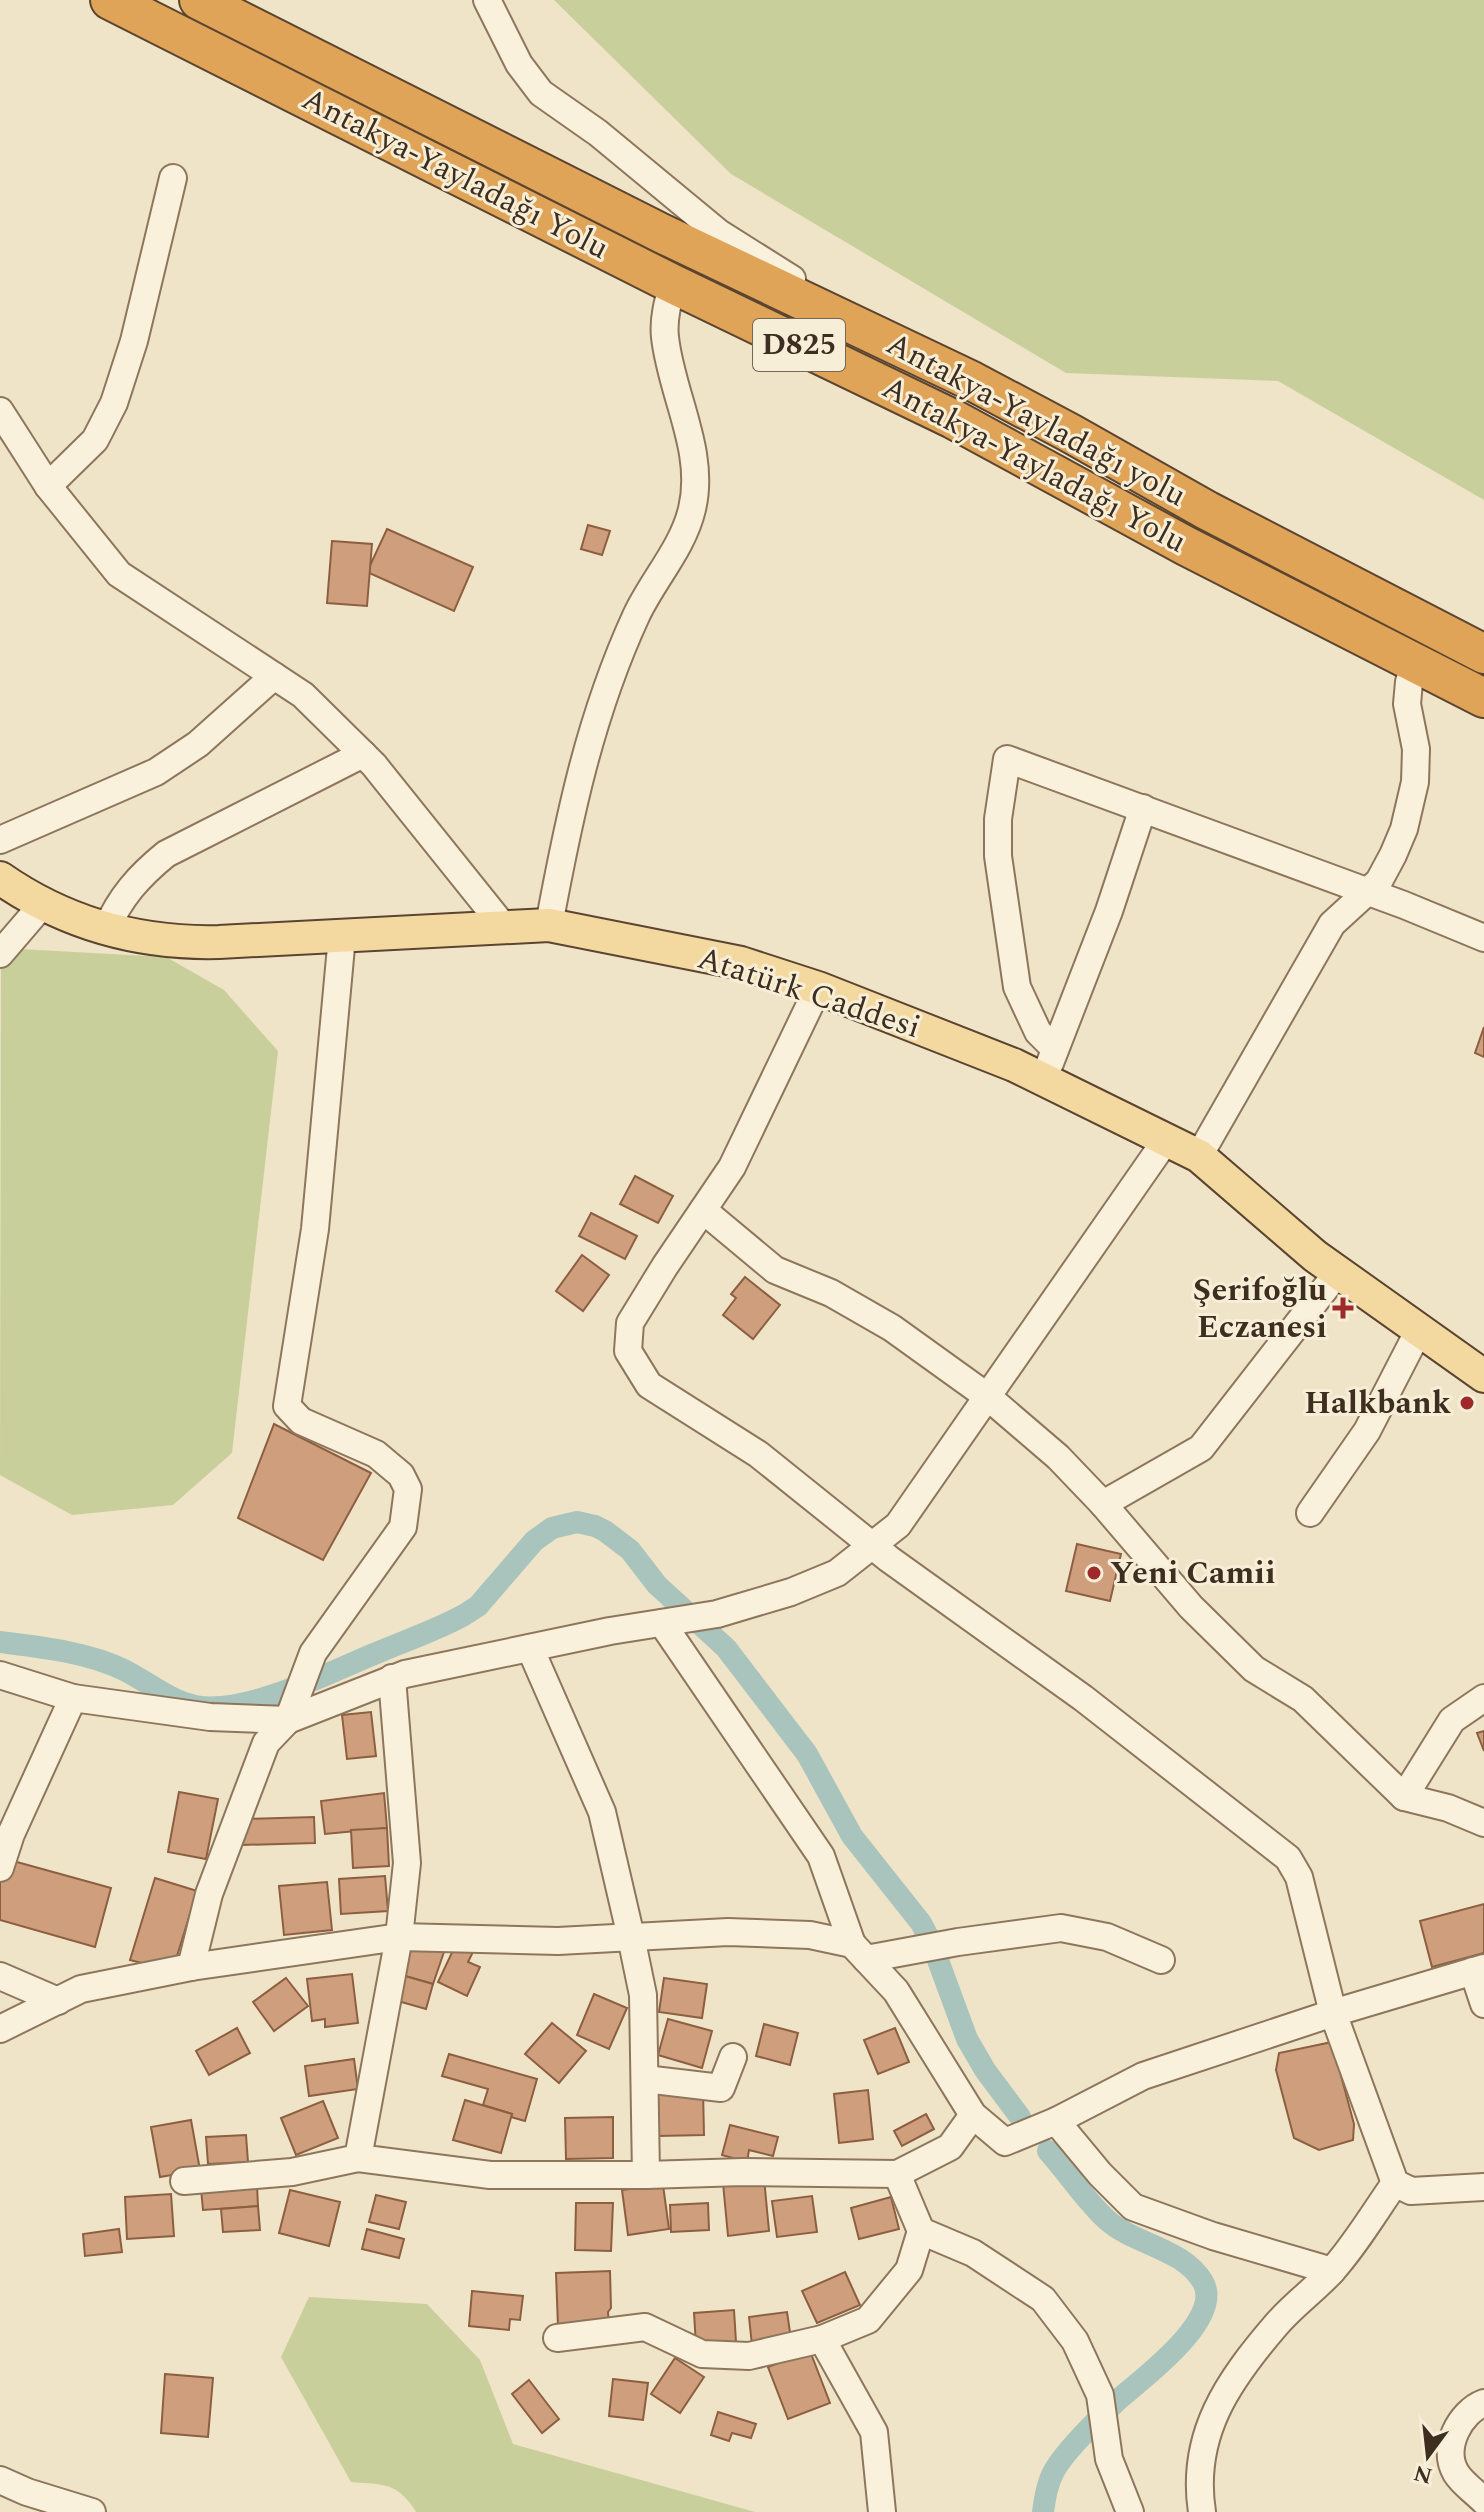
<svg xmlns="http://www.w3.org/2000/svg" width="1484" height="2512" viewBox="0 0 1484 2512" font-family="Spectral,serif">
	<rect width="100%" height="100%" fill="#f0e4c8"/>
	<g fill="#c9cf9b">
		<polygon points="554,0 1484,0 1484,500 1278,381 1066,373 731,174"/>
		<polygon points="1,948 166,957 224,990 278,1051 232,1453 173,1505 72,1515 0,1475"/>
		<path d="M 309,2297 L 427,2304 L 480,2360 L 513,2444 L 755,2512 L 416,2512 C 397,2481 383,2485 351,2482 L 281,2357 Z"/>
	</g>
	<g fill="none" stroke-linecap="round" stroke-linejoin="round">
		<g stroke="#a9c4bc" stroke-width="22">
			<path d="M 0,1642 C 40,1647 88,1652 124,1670 C 148,1682 168,1700 195,1706 C 244,1716 328,1673 374,1654 C 404,1641 435,1631 464,1615 L 478,1606 L 534,1541 L 552,1528 L 577,1522 L 595,1526 L 605,1531 L 630,1550 L 657,1585 L 726,1648 L 807,1754 L 852,1836 L 921,1923 L 932,1944 L 967,2039 L 985,2070 L 1020,2117"/>
			<path d="M 1043,2512 C 1045,2498 1047,2484 1054,2471 C 1065,2451 1102,2415 1119,2399 C 1143,2378 1224,2319 1203,2282 C 1183,2248 1135,2245 1107,2220 C 1085,2200 1068,2173 1048,2151"/>
		</g>
	</g>
	<g fill="#cf9f7d" stroke="#8d5f41" stroke-width="2">
		<polygon points="588,525 610,531 602,555 581,549"/>
		<polygon points="387,529 473,567 454,611 367,572"/>
		<polygon points="332,541 372,544 367,606 327,603"/>
		<polygon points="1484,1027 1484,1057 1475,1053"/>
		<polygon points="635,1176 673,1196 658,1223 620,1204"/>
		<polygon points="591,1213 637,1236 625,1259 579,1236"/>
		<polygon points="582,1255 609,1275 583,1311 556,1291"/>
		<polygon points="745,1277 780,1305 753,1339 723,1315 736,1298 731,1294"/>
		<polygon points="274,1424 371,1473 323,1560 238,1518"/>
		<polygon points="1077,1544 1121,1554 1110,1601 1066,1591"/>
		<polygon points="371,1712 376,1756 347,1759 342,1715"/>
		<polygon points="1484,1731 1484,1751 1477,1733"/>
		<polygon points="179,1792 218,1799 206,1859 168,1852"/>
		<polygon points="384,1793 387,1828 325,1834 321,1801"/>
		<polygon points="314,1817 315,1843 242,1845 241,1819"/>
		<polygon points="387,1828 389,1866 353,1868 351,1830"/>
		<polygon points="6,1859 111,1888 95,1947 0,1920 0,1881"/>
		<polygon points="385,1876 388,1911 341,1914 339,1879"/>
		<polygon points="155,1878 197,1891 177,1956 149,1965 130,1960"/>
		<polygon points="327,1882 332,1930 284,1935 279,1886"/>
		<polygon points="1484,1904 1484,1953 1432,1967 1420,1921"/>
		<polygon points="407,1940 444,1952 433,1984 398,1974"/>
		<polygon points="457,1942 474,1950 468,1962 480,1967 467,1996 438,1982"/>
		<polygon points="352,1974 358,2023 325,2027 325,2019 312,2021 307,1979"/>
		<polygon points="398,1974 433,1984 426,2009 391,1999"/>
		<polygon points="286,1978 308,2006 274,2031 253,2002"/>
		<polygon points="664,1978 707,1984 702,2018 659,2012"/>
		<polygon points="594,1994 627,2008 609,2049 577,2035"/>
		<polygon points="668,2019 712,2031 702,2068 658,2055"/>
		<polygon points="552,2023 586,2051 559,2083 525,2054"/>
		<polygon points="764,2024 798,2033 790,2065 756,2056"/>
		<polygon points="237,2028 250,2053 209,2075 196,2051"/>
		<polygon points="895,2028 909,2062 878,2074 864,2040"/>
		<polygon points="1332,2042 1354,2124 1353,2140 1319,2150 1294,2138 1276,2070 1279,2053"/>
		<polygon points="449,2054 537,2079 525,2121 511,2117 512,2114 483,2105 488,2089 442,2076"/>
		<polygon points="354,2059 358,2089 309,2096 305,2066"/>
		<polygon points="657,2090 703,2090 704,2135 658,2136"/>
		<polygon points="868,2090 873,2139 839,2143 834,2094"/>
		<polygon points="465,2100 512,2114 501,2153 453,2140"/>
		<polygon points="323,2101 338,2138 296,2155 281,2118"/>
		<polygon points="926,2114 934,2129 902,2146 894,2131"/>
		<polygon points="613,2117 613,2158 566,2159 565,2118"/>
		<polygon points="191,2120 200,2170 160,2177 151,2127"/>
		<polygon points="730,2125 778,2137 773,2156 749,2150 747,2162 722,2155"/>
		<polygon points="246,2135 248,2162 208,2164 206,2137"/>
		<polygon points="764,2178 769,2231 728,2236 723,2183"/>
		<polygon points="257,2185 258,2206 203,2210 201,2189"/>
		<polygon points="663,2185 669,2229 628,2235 622,2190"/>
		<polygon points="290,2190 340,2202 329,2246 279,2233"/>
		<polygon points="171,2194 174,2236 127,2239 125,2197"/>
		<polygon points="376,2195 406,2202 399,2229 369,2222"/>
		<polygon points="812,2196 817,2232 777,2237 772,2201"/>
		<polygon points="891,2197 899,2229 859,2239 851,2208"/>
		<polygon points="576,2203 613,2203 611,2251 575,2250"/>
		<polygon points="708,2203 709,2230 671,2232 670,2205"/>
		<polygon points="258,2206 260,2230 223,2232 221,2209"/>
		<polygon points="119,2229 122,2252 85,2256 83,2234"/>
		<polygon points="367,2229 404,2239 399,2258 362,2249"/>
		<polygon points="610,2271 611,2308 608,2312 609,2326 558,2327 556,2273"/>
		<polygon points="845,2272 860,2305 817,2323 802,2291"/>
		<polygon points="472,2291 523,2296 520,2320 510,2319 509,2330 469,2326"/>
		<polygon points="734,2310 736,2342 696,2345 694,2313"/>
		<polygon points="787,2312 791,2339 752,2345 749,2317"/>
		<polygon points="810,2351 830,2403 788,2419 768,2367"/>
		<polygon points="675,2358 704,2377 680,2413 651,2394"/>
		<polygon points="165,2374 213,2378 208,2437 161,2433"/>
		<polygon points="613,2379 648,2383 643,2420 609,2416"/>
		<polygon points="529,2380 559,2419 542,2433 512,2394"/>
		<polygon points="718,2412 756,2424 751,2438 732,2433 729,2441 711,2435"/>
	</g>
	<g fill="none" stroke-linecap="round" stroke-linejoin="round">
		<defs>
			<g id="minor">
				<polyline points="487,0 519,64 541,93 598,133 719,233 792,279"/>
				<polyline points="0,411 48,486 119,574 303,695 374,765 504,927"/>
				<polyline points="48,486 95,440 114,403 134,341 173,178"/>
				<polyline points="0,840 156,772 198,744 274,676"/>
				<path d="M 549,925 C 569,817 590,716 636,616 C 652,581 683,548 692,509 C 706,451 671,394 665,337 C 663,319 668,301 673,284"/>
				<path d="M 106,930 C 120,897 139,876 166,854 L 363,754"/>
				<polyline points="0,954 42,905"/>
				<polyline points="818,988 732,1167 665,1266 630,1323 628,1351 649,1385 758,1454 889,1559 1083,1698 1288,1858 1299,1877 1333,2013 1395,2183 1411,2191 1484,2187"/>
				<polyline points="1055,1049 1038,1032 1017,987 998,856 998,819 1007,759 1404,905 1484,938"/>
				<polyline points="1050,1063 1109,911 1143,808"/>
				<polyline points="1199,1156 1332,924 1379,881 1393,855 1404,829 1415,782 1416,749 1407,704 1409,682 1415,663"/>
				<polyline points="703,1210 775,1270 831,1293 892,1328 988,1397 1058,1457 1103,1504 1191,1607 1254,1669 1303,1699 1404,1797 1448,1808 1484,1823"/>
				<polyline points="1103,1504 1201,1448 1338,1272"/>
				<polyline points="1310,1513 1367,1431 1419,1330"/>
				<polyline points="662,1623 821,1856 852,1944"/>
				<polyline points="530,1648 602,1812 631,1937 643,1995 646,2175"/>
				<polyline points="0,1675 73,1698"/>
				<polyline points="392,1678 407,1863 399,1937 358,2158 490,2175 646,2175 743,2172 897,2174 950,2147 973,2115"/>
				<polyline points="1404,1797 1452,1720 1484,1698"/>
				<polyline points="0,1868 11,1834 73,1698 210,1717 288,1720 405,1674 610,1631 717,1614 791,1592 837,1573 898,1525 1166,1140"/>
				<polyline points="866,1959 958,1942 1061,1928 1107,1937 1161,1960"/>
				<polyline points="191,1967 209,1894 266,1743 288,1720 313,1653 403,1527 408,1489 401,1475 376,1454 301,1421 287,1406 315,1229 342,936"/>
				<polyline points="1473,1971 1484,2004"/>
				<polyline points="0,1976 58,2001"/>
				<polyline points="0,2029 81,1989 191,1967 399,1937 558,1941 728,1932 810,1935 852,1944 896,1991 973,2115 1005,2142 1056,2121 1143,2076 1333,2013 1484,1968"/>
				<polyline points="645,2079 721,2088 733,2057"/>
				<polyline points="1056,2121 1100,2174 1133,2207 1213,2236 1332,2271"/>
				<polyline points="897,2174 921,2231 973,2253 1043,2299 1075,2341 1100,2395 1109,2459 1130,2512"/>
				<polyline points="184,2181 292,2172 358,2158"/>
				<polyline points="557,2338 645,2327 702,2354 749,2356 822,2339 868,2320 909,2270 921,2231"/>
				<polyline points="822,2339 874,2432 882,2512"/>
				<path d="M 1484,2403 C 1460,2412 1441,2448 1456,2473 C 1462,2483 1475,2492 1484,2501"/>
				<polyline points="0,2480 27,2492 92,2512"/>
				<path d="M 1202,2512 C 1190,2435 1228,2381 1276,2325 C 1292,2306 1313,2291 1330,2273 C 1354,2247 1374,2213 1395,2183"/>
			</g>
			<path id="major" d="M 0,878 C 66,924 139,944 219,942 L 549,925 L 741,963 L 818,988 L 1014,1065 L 1199,1156 L 1315,1256 L 1484,1376"/>
			<g id="highway">
				<polyline points="110,0 673,284 953,419 1186,546 1484,698"/>
				<polyline points="199,0 663,234 972,381 1070,433 1208,511 1484,654"/>
			</g>
		</defs>
		<use href="#minor" stroke="#8d765c" stroke-width="30"/>
		<use href="#major" stroke="#5b4430" stroke-width="36"/>
		<use href="#highway" stroke="#5b4430" stroke-width="42"/>
		<use href="#minor" stroke="#faf1dc" stroke-width="26"/>
		<use href="#major" stroke="#f3d9a0" stroke-width="32"/>
		<use href="#highway" stroke="#e0a458" stroke-width="38"/>
	</g>
	<g fill="#9e2a2b" stroke="#f7eed8" stroke-width="3">
		<path d="M1339 1296h8v8h8v8h-8v8h-8v-8h-8v-8h8z"/>
		<circle cx="1467" cy="1403" r="8"/>
		<circle cx="1094" cy="1573" r="8"/>
	</g>
	<g text-anchor="middle" dominant-baseline="central" stroke-width="6" stroke-linejoin="round" paint-order="stroke">
		<rect fill="#f7eed8" stroke="#756857" stroke-width="2" x="753" y="319" width="92" height="52" rx="6"/>
		<g font-size="30" font-weight="bold" fill="#3d2e20">
			<text x="799" y="345">D825</text>
		</g>
		<g font-size="32" fill="#3d2e20" stroke="#f7eed8">
			<text transform="translate(455 174) rotate(27)">Antakya-Yayladağı Yolu</text>
			<text transform="translate(1036 420) rotate(28)">Antakya-Yayladağı yolu</text>
			<text transform="translate(1034 465) rotate(28)">Antakya-Yayladağı Yolu</text>
			<text transform="translate(809 993) rotate(18)">Atatürk Caddesi</text>
		</g>
		<g font-size="32" font-weight="bold" fill="#3d2e20" stroke="#f7eed8" text-anchor="end">
			<text x="1327" y="1290">Şerifoğlu<tspan x="1327" dy="37">Eczanesi</tspan></text>
			<text x="1451" y="1403">Halkbank</text>
			<text x="1110" y="1573" text-anchor="start">Yeni Camii</text>
		</g>
	</g>
	<g transform="translate(1428 2456) rotate(195)" stroke="#f7eed8" stroke-width="6" paint-order="stroke">
	<path d="M0-6L14 30L0 20L-14 30Z" fill="#3d2e20"/>
	<text y="-12" font-size="22" font-weight="bold" text-anchor="middle" fill="#3d2e20">N</text>
	</g>
</svg>
